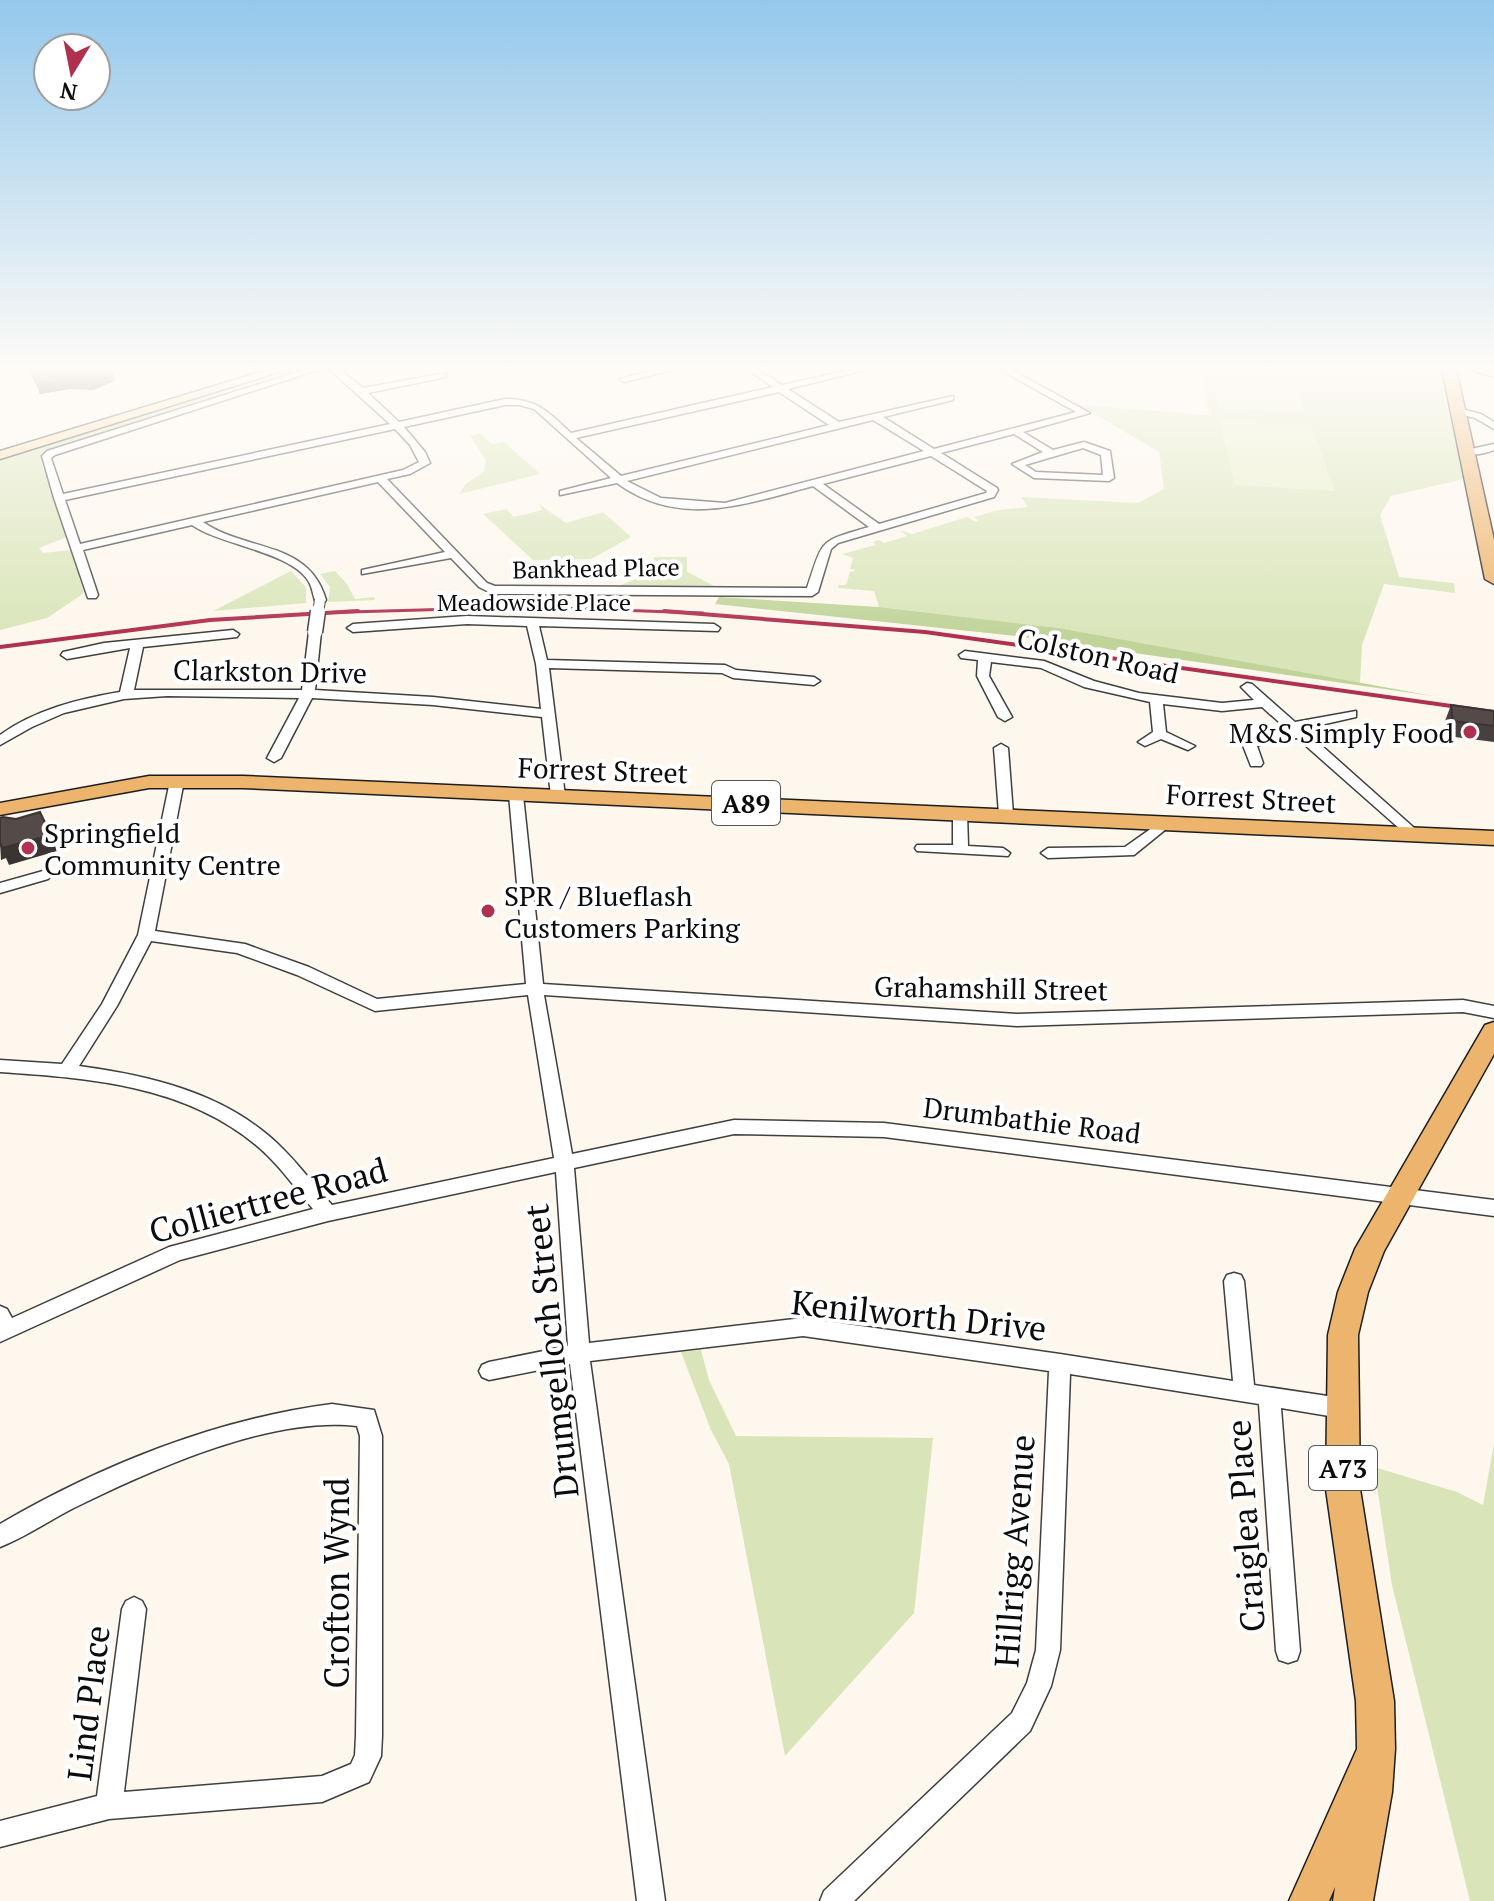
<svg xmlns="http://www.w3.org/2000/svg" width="1494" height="1901" font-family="'PT Serif',serif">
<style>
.green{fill:#d9e5b9}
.forest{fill:#c0d49a}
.pitch{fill:#e8edca}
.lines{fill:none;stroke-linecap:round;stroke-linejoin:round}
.street-casing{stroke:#3f3f3f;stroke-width:3}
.secondary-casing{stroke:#2e2e2e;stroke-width:3}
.primary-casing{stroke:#1d1d1d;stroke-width:3}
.street{fill:#fff;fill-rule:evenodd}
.secondary{fill:#f8e0ad;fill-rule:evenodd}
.primary{fill:#edb46d;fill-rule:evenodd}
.rail-far1{stroke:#b03050;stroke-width:3}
.rail{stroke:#b03050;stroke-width:4}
.street-bridge-far1-casing{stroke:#3f3f3f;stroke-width:12;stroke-linecap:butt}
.street-bridge-casing{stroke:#3f3f3f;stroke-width:17;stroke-linecap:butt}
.street-bridge-far1{stroke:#fff;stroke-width:10}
.street-bridge{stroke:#fff;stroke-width:14}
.wall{fill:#48403f}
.shaded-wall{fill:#3b3433}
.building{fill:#544b49;stroke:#3b3433;stroke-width:2}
.poi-dot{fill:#b03050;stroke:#fff;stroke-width:3}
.labels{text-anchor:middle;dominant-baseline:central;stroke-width:8;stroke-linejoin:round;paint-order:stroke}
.far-street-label{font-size:24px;fill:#0c0c0c;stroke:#fff}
.shield{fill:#fff;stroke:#555;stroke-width:2}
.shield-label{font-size:26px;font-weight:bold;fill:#0c0c0c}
.street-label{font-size:28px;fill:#0c0c0c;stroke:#fff}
.poi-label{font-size:28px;fill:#0c0c0c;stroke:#fff;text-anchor:start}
.near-street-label{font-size:34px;fill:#0c0c0c;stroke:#fff}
</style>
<rect width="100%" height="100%" fill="#fdf7ed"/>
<!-- green -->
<path class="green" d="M293,369h13l-260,84 -5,8 26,76 -28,11 4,5 28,-3 13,43 -37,25 -47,12v-171z
M1202,369h236l26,110 -73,17 -11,19 19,62 55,6 1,10 -71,-9 -22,61 -2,38 -301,-55 -180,-21 -5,-16 -36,-3 1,-3h7l4,-13 6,-2 -6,-1 3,-11 -11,-4 34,-9 -3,-3 6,-2 5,3 23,-7 -7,-6 12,4 55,-17 9,5 2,-1 -4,-4 24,-7 30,-3 -7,-10 117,6 26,-14 -5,-37 -79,-47 129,10z
M480,433l12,11 12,-2 36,32 -81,20 7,-10 18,-13 2,-11 -16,-24z
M539,504l27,19 37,-11 28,25 -40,22 -58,1 -50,-46 23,-5 8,8 28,-7z
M654,557h33v15l33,17 -111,1 46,-19z
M291,571l15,16v16l-93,8z
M335,571l12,13 8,15 19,-2 1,3 -47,2 2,-15 -10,-13z
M701,1350l8,30 27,56 197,2 -19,175 -129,143 -56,-292 -18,-34 -30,-78z
M1494,1444v457h-24l-78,-316 -18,-118 83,25 26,13z"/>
<!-- forest -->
<path class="forest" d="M719,597l160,10 180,21 374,68 -417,-60 -301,-32z"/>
<!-- pitch -->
<path class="pitch" d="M1211,369h80l13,44 -85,-5z
M1219,420l92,5 24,66 -100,-6z"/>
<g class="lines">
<defs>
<path id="street" d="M307,369h14l-266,86 -4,3 12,36 327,-70 -61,-55h10l24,19 83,-15v4l-78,16 31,29 106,-23c33,0 43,13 66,34l202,-46 -26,-18h10l25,16 73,-16h15l-82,20 51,33 114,-26v4l-70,17 51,32 142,-37 -77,-43h11l80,44 -67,19 30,18 31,-8 26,9 4,27 -5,3 -75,-3 -22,-14 31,-12 -29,-18 -73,19 56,35 1,2 -4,7 -156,46 -7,6 -13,43 -6,4 -319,-2 -14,-7 -28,-29 -89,16v-4l83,-18 -67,-70 -175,40c43,30 106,18 123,78l-2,3h-8c-3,-6 -3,-13 -6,-19 -15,-32 -88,-38 -118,-59l-109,25 15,45 -2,3h-8l-34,-100 -12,-42 5,-5zM779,392l50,33 -208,51 -45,-38zM505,405h14l15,4 77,69 -51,13v4l57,-12c63,46 129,21 196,3l56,41c-51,15 -45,11 -62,61l-312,-2 -8,-3 -100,-104 23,-5 20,-11 -5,-11 -21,-25zM873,420l51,31 -199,52 -64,-5 -34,-17zM395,429l15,16 9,17 -16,8 -323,74 -15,-44zM1083,448l18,7 2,20 -67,-3 -11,-7zM931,456l56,35 -1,2 -107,31 -56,-40z
M660,369h17l-53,13 -5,-3z
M1458,408l23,6 13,8v7l-19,-11 -20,-5 -2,-2z
M1494,444v6c-10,4 -24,7 -32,1z
M467,616l247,8 6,4 -2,3 -179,-5 8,34 178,5 11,5 78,7 6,4 -6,4 -81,-7 -11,-5 -173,-5 16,128 -7,4 -7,-4 -9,-79 -109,-12 -121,-7 -31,60 -7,4 -7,-4 32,-60 -132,-2 -43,3 -60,14 -32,14 -32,18v-10c35,-25 78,-36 120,-43l10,-44 -63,11 -6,-4 2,-3 41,-9 129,-13 6,4 -2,3 -94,10 -9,43h168l7,-58 6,-4 6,4 -6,58 118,7 108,12 -5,-45 -9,-38 -60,-2 -114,8 -6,-4 6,-4z
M965,651l79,10 50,20 45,12 83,10 32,-3 -13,-13 6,-4 5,1 43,38 61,-11v6l-53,12 118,105 -2,3h-10l-112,-99 -40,8 6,17 -2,3h-10l-9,-23 2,-3 45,-9 -27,-24 -40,4 -59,-7 3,28 29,14 -7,4 -27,-11 -16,7 -7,-4 15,-10 -3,-30 -66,-15 -43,-19 -50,-6 -2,14 23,41 -7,4 -7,-4 -21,-41 1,-16 -17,-2 -2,-3z
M1001,744l7,4 5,66 -7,4 -7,-4 -5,-66z
M177,777l7,4 -29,150 90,13 64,23 68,32 149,-15 -17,-189 7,-4 7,4 20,189 474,30 446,-14 31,6v12l-31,-6 -446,14 -473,-31 28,159 162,-34 150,3 610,77v16l-610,-79 -150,-3 -160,34 15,175 214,-25 257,36 173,27 -9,-100 3,-6 7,-2 7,2 3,6 10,104 87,13 8,3 3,7 -3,7 -8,3 -60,-10 19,243 -3,9 -9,3 -9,-3 -3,-9 -17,-247 -189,-30 -10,276 -9,36 -21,45 -176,170h-34l4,-10 188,-178 15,-30 9,-33 13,-279 -246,-35 -213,25 75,540h-28l-67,-537 -81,16 -7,-3 -3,-6 3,-6 7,-3 79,-16 -12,-174 -228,49 -148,39 -180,82v-36l7,3 5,9 157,-71 144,-38c-18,-21 -35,-46 -57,-64 -72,-60 -167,-67 -256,-73v-12l62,4 40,-60 36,-69 32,-154zM151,941l86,12 60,22 78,36 153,-16 26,163 -222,47c-21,-23 -39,-49 -63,-69 -53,-45 -123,-61 -190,-70l38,-60z
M960,809l7,4 1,33 35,2 7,5 -2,3 -91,-5 -2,-3 2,-3h36v-32z
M1166,818l7,4 -2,3 -37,30 -86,3 -7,-5 7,-5 77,-1z
M43,871l5,2 3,3 -3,3 -48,14v-10z
M332,1404l42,6 8,26v300l-1,20 -12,26 -47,20 -213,17 -109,28v-26l97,-25 25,-187 4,-8 8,-4 8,4 4,8 -22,183 198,-16 29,-12 4,-9 1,-19 4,-300 -3,-10c-84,-10 -199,41 -275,78 -28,13 -54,32 -82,43v-23c101,-59 216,-105 332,-120z"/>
<path id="secondary" d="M270,369h19l-289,90v-8z
M1474,369h20v8l-18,-5z"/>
<path id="primary" d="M1442,369h14l38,171v44l-9,-5z
M149,776h94l1251,55v14l-1251,-57h-94l-149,27v-12z
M1494,1022v32l-110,197 -16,41 -10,43 2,154 34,212 1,48 -3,43 -19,109h-40l2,-14 -6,14h-40l68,-152 -1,-48 -30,-212 2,-154 10,-43 17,-43 130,-224z"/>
</defs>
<!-- street casing -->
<use href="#street" class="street-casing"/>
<!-- secondary casing -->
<use href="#secondary" class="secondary-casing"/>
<!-- primary casing -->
<use href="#primary" class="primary-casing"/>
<!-- street -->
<use href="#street" class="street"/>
<!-- secondary -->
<use href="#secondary" class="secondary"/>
<!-- primary -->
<use href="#primary" class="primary"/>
<!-- rail-far1 -->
<path class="rail-far1" d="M313,613l214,-6 176,6"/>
<!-- rail -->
<path class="rail" d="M664,611l261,21 569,80
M0,647l210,-27 148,-9"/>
<defs>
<path id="street-bridge-far1" d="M318,613l2,-13"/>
<path id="street-bridge" d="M315,632l3,-21"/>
</defs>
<!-- street-bridge-far1 casing -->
<use href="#street-bridge-far1" class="street-bridge-far1-casing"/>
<!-- street-bridge casing -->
<use href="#street-bridge" class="street-bridge-casing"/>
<!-- street-bridge-far1 -->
<use href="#street-bridge-far1" class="street-bridge-far1"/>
<!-- street-bridge -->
<use href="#street-bridge" class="street-bridge"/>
</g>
<!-- wall -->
<path class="wall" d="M27,369h74l14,12 -22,9 -24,-1 -29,5 -5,-15z
M1451,705l43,6v31l-47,-6 -2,-15z"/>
<!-- shaded-wall -->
<path class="shaded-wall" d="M113,372l2,9 -22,9 -2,-9z
M66,381l3,8 -29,5 -3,-9z
M51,835l6,16 -48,14 -3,-7 -5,2 -1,-18z"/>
<!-- building -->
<path class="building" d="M30,369h71l12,3 -22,9h-25l-29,4z
M1451,705l43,6v15l-41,-5z
M40,812l11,23 -49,13 -2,-6v-24l3,-1 13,2z"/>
<!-- sky -->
<linearGradient id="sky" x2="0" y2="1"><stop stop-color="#94c8eb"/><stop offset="0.58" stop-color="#fefbf7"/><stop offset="1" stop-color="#fefbf7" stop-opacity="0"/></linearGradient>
<rect width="1494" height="635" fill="url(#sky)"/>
<!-- markers -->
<g class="poi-dot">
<circle cx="1470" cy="732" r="8"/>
<circle cx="28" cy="848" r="8"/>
<circle cx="488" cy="911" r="8"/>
</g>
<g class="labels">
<!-- far-street labels -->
<g class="far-street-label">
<text transform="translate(596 568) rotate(-1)">Bankhead Place</text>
<text x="534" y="602">Meadowside Place</text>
</g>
<!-- shield labels -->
<g class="shield">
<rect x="712" y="781" width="68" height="44" rx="6"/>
<rect x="1309" y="1446" width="68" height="44" rx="6"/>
</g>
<g class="shield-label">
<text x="746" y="803">A89</text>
<text x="1343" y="1468">A73</text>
</g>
<!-- street labels -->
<g class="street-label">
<text transform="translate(1098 655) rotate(13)">Colston Road</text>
<text transform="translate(270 671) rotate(1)">Clarkston Drive</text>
<text transform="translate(603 770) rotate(2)">Forrest Street</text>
<text transform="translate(1251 798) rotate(3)">Forrest Street</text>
<text transform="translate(991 988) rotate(1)">Grahamshill Street</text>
<text transform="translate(1032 1120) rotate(7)">Drumbathie Road</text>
</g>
<!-- poi labels -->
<g class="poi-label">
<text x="1454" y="732" text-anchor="end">M&amp;S Simply Food</text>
<text x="44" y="832">Springfield<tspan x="44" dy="32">Community Centre</tspan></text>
<text x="504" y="895">SPR / Blueflash<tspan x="504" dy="32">Customers Parking</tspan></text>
</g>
<!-- near-street labels -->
<g class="near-street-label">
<text transform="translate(268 1200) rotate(-15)">Colliertree Road</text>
<text transform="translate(919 1315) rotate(6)">Kenilworth Drive</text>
<text transform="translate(551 1351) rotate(-96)">Drumgelloch Street</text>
<text transform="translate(1245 1526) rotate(-94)">Craiglea Place</text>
<text transform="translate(1014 1551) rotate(-86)">Hillrigg Avenue</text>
<text transform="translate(336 1583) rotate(-90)">Crofton Wynd</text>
<text transform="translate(88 1703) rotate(-83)">Lind Place</text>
</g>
</g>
<!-- north arrow -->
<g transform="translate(72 72) rotate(190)"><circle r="38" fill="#ffffff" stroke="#9e9e9e" stroke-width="2"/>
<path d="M0-6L14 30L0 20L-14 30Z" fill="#b03050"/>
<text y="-12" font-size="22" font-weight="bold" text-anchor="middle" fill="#0c0c0c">N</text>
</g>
</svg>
